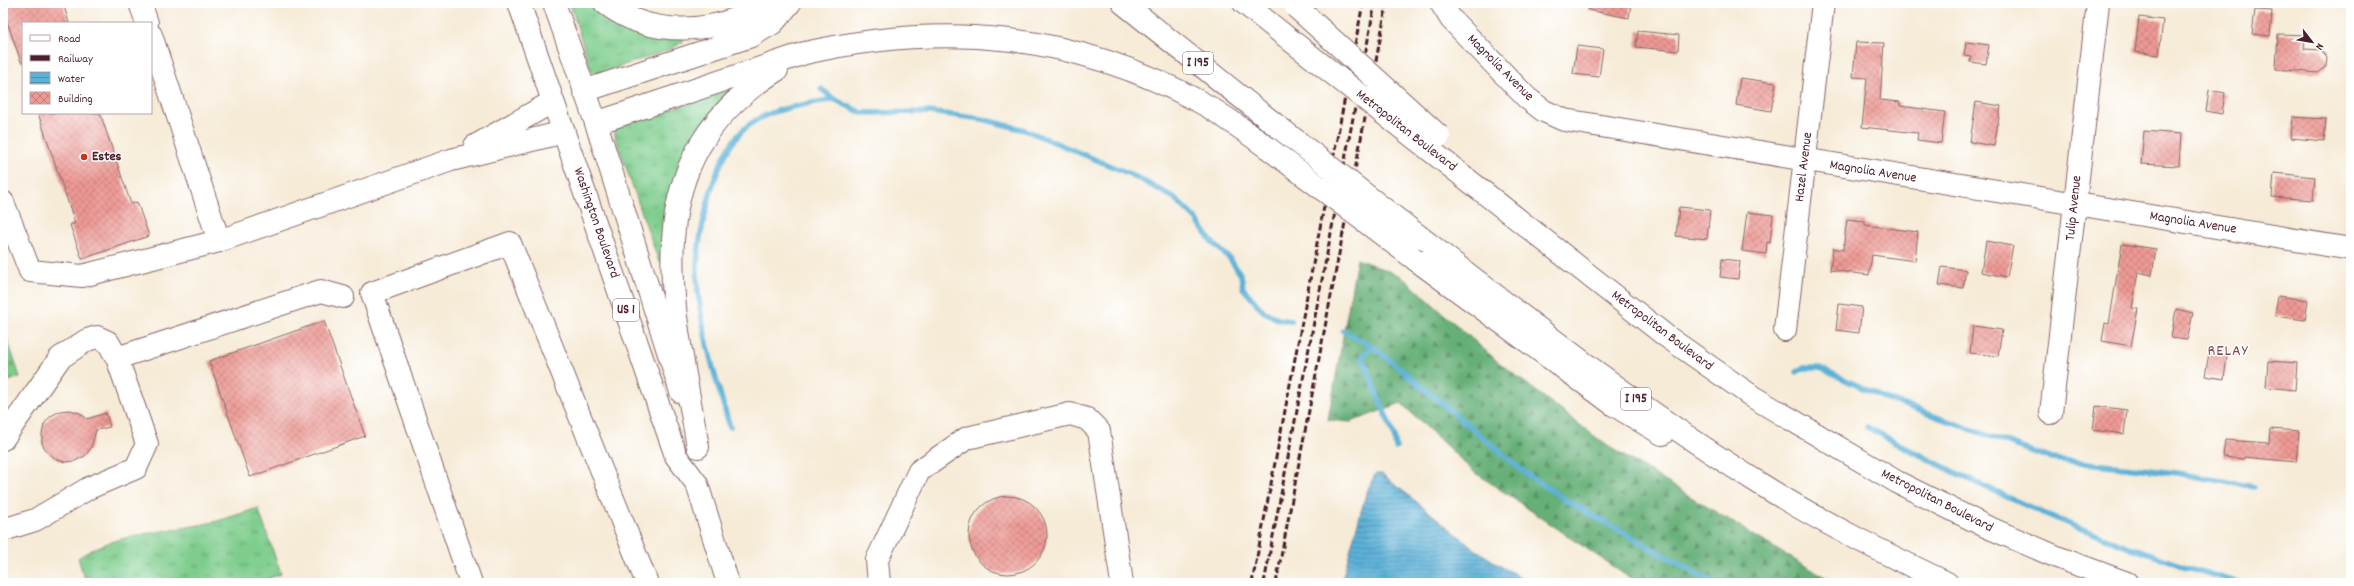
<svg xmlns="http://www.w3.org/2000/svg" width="2354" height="586" font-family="Dekko,sans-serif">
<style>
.grass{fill:url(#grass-tufts);stroke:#64765c}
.forest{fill:url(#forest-firs);stroke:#586852}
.cemetery{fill:url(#cemetery-stones);stroke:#64765c}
.water{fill:url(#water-rules);stroke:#526881}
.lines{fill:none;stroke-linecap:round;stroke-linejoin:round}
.stream{stroke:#5bb1d7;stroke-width:5.5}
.building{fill:url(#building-cross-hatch)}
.minor-casing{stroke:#866667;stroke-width:24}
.major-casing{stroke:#866667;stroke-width:24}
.highway-casing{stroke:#866667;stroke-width:24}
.minor{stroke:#fff;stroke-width:22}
.major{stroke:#fff;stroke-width:22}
.highway{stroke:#fff;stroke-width:22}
.rail{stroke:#4a1f2b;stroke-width:3;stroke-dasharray:6 3;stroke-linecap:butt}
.highway-bridge-casing{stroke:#866667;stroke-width:24;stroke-linecap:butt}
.highway-bridge{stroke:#fff;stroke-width:22}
.poi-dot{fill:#c8321e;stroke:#fff;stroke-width:1.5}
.labels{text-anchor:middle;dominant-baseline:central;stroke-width:3;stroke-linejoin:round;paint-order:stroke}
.shield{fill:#fff;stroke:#80626b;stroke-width:1}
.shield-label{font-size:13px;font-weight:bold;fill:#4a1f2b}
.street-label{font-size:14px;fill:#4a1f2b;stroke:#fff}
.poi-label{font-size:14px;font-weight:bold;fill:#4a1f2b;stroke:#fff;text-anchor:start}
.quarter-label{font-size:16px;letter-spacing:1px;fill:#834a50;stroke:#fff}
</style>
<defs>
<pattern id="grass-tufts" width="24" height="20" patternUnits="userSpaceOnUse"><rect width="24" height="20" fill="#7ecd8d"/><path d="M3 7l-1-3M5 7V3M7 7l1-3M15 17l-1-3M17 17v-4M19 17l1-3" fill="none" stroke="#69a673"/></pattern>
<pattern id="forest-firs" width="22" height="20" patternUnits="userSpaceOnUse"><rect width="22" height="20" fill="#66b078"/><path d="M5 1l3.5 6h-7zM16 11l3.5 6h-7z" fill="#568f63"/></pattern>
<pattern id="cemetery-stones" width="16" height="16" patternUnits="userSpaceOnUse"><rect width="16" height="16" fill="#7ecd8d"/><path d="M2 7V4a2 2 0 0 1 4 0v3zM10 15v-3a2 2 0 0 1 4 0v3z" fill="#69a673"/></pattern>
<pattern id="water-rules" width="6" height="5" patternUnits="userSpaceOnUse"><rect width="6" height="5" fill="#5bb1d7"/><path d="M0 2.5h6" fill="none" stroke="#4d8faf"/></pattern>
<pattern id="building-cross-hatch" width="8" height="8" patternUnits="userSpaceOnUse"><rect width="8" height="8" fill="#ee9a94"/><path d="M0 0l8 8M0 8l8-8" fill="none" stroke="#c37d79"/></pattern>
</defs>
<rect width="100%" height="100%" fill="#fff"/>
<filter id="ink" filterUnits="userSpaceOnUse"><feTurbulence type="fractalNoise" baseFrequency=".025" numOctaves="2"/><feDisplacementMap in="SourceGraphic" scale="8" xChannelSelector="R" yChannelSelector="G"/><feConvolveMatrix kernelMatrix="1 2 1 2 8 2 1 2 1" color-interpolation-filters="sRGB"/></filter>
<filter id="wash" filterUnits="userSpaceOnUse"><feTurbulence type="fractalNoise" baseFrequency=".012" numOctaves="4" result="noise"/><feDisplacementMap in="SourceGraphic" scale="16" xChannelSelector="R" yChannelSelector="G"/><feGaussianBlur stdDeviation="0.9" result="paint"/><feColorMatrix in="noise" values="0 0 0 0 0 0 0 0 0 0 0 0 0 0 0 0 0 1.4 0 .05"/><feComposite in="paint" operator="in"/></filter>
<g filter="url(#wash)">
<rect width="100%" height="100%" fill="#f6ebd7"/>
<!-- grass -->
<path class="grass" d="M570,3h23l15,12 73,23 2,4 -14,8 -72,24 -6,-3z
M734,88l-71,173 -4,1 -44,-126v-6l3,-3z
M258,508l23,66 -25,9h-170l-8,-25c33,-23 77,-25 115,-32 22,-3 43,-11 65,-18z"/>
<!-- forest -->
<path class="forest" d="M1357,259l44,17 96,85 109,84 185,113 45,25h-199l-164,-112 -72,-68 -50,19 -23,-2z"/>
<!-- cemetery -->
<path class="cemetery" d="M3,326l17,51 -17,6z"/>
<!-- water -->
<path class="water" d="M1375,474h7l93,75 27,18 30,16h-191l25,-89z"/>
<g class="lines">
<!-- stream -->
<path class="stream" d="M821,89l13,10 28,14 67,-1 53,7 43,11 105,44 43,23 23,22 15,22 19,18 11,16 2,13 20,23 15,8 13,2
M1343,331l29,15 20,16 137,114 40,26 144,81
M1372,346l-10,11 32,78 2,13
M1797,372l6,-4h17l62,29 170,62 125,14 77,14
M730,427c-14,-46 -33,-110 -33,-157 0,-23 6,-46 11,-68 6,-25 16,-52 34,-71 21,-22 63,-27 92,-32
M1867,427c119,65 242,119 373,156"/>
</g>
<g id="blocks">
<!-- building -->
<path class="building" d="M3,3h60l6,20h-46v39h-2l-18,-52z
M1589,3h42l-2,15 -41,-8z
M2255,10l17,1 -2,25 -18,-2z
M2139,17l24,3 -4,35 -24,-3z
M1638,31l41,4 -1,16 -42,-4z
M2278,34l27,1 -1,14 17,1 6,8 -1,9 -8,6 -42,-4z
M1856,42l28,1 -4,57 20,2v4l45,6 -4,31 -24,-3 1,-7 -56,-6 5,-49 -14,-1z
M1966,42l23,3 -3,19 -16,-2 1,-5 -7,-1z
M1577,46l26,3 -4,28 -26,-3z
M1740,78l36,5 -5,28 -35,-6z
M2209,90l16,3 -3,21 -16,-3z
M1976,102l25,4 -7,40 -24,-4z
M38,113h62l31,91 6,-2 12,34 -67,23 -12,-34 5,-2z
M2293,117l33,2 -2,22 -33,-3z
M2144,131l37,3 -2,32 -38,-2z
M2274,173l41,4 -2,23 -41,-3z
M1679,207l31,3 -3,29 -31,-3z
M1747,212l26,3 -3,28 -3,-1 -1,12 -24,-3z
M1847,219l18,2v4l53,7 -3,29 -43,-6 -3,20 -39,-5 3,-22 10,2z
M1986,241l27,5 -6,31 -26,-5z
M2122,244l34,5 -4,26 -14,-3 -6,36 6,1 -7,37 -29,-5 3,-18 4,1z
M1722,259l18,2 -2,18 -18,-2z
M1942,267l24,3 -3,18 -24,-3z
M2278,296l30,4 -3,20 -30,-4z
M1839,304l23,3 -3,26 -23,-3z
M2176,309l17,4 -6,27 -16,-2z
M324,321l41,115 -115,41 -41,-116z
M1973,326l29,4 -4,26 -28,-3z
M2209,353l18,3 -3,23 -19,-3z
M2268,361l29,2 -2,27 -29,-3z
M2096,406l31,4 -3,24 -31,-4z
M70,410l10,3 7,6 19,-6 4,14 -14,3 -5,18 -6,8 -10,5 -10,1 -9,-3 -8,-6 -6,-9v-10l2,-10 7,-8 9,-5z
M2270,429l29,2 -3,31 -52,-5v2l-21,-2 2,-17 44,3z
M969 535a39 39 0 1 1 78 0a39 39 0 1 1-78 0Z"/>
</g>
</g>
<g filter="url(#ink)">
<use href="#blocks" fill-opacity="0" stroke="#866667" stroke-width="1"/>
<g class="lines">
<defs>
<path id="minor" d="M140,3l7,20
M1441,3l10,16 76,79 17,13 20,9 787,129
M151,35l68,206
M475,146l77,-44
M3,202l27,69 52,5 137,-35 232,-81 113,-28
M1785,330l38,-327
M117,358l204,-67 22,6
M2051,413l47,-410
M3,439l57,-81 27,-18 10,-3 11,5 9,16 30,86 -11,24 -47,20 -54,32 -32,10
M471,583l-99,-290 138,-50 137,340
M879,583l-2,-23 42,-89 48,-33 103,-24 17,5 12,12 23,152"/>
<path id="major" d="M519,3l157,453 21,28 31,99
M554,3l42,120 85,269"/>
<path id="highway" d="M605,3c46,36 113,32 161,0
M1123,3l149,119
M1244,3l45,36
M584,91l167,-55 22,-13 17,-20
M596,123l209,-70c139,-32 268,-20 395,49 24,13 46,30 68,46
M1435,154l231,182 87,61 144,85 88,44 72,31 70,26
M1420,237c111,86 222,174 342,248 59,37 122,68 185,98
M1416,260l198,145 48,29
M698,447c-24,-141 -69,-286 79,-377"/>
</defs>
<!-- minor casing -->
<use href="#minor" class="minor-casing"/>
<!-- major casing -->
<use href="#major" class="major-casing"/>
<!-- highway casing -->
<use href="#highway" class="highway-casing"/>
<!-- minor -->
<use href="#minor" class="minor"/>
<!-- major -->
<use href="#major" class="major"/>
<!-- highway -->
<use href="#highway" class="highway"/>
<!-- rail -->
<path class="rail" d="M1252,583l111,-580
M1264,583l111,-580
M1276,583l111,-580"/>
<defs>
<path id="highway-bridge" d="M1296,7l143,129
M1289,39l146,115
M1272,122l148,115
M1268,148l148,112"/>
</defs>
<!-- highway-bridge casing -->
<use href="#highway-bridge" class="highway-bridge-casing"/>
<!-- highway-bridge -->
<use href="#highway-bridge" class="highway-bridge"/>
</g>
</g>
<!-- markers -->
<circle class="poi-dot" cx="84" cy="157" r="4"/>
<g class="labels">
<!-- shield labels -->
<g class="shield">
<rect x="1183" y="52" width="30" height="22" rx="3"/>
<rect x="613" y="299" width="26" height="22" rx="3"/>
<rect x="1621" y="388" width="30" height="22" rx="3"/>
</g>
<g class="shield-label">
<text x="1198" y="63">I 195</text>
<text x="626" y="310">US 1</text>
<text x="1636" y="399">I 195</text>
</g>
<!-- street labels -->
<g class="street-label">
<text transform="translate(1500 68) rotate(45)">Magnolia Avenue</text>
<text transform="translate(1406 131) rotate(38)">Metropolitan Boulevard</text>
<text transform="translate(1804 167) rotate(-83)">Hazel Avenue</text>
<text transform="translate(1873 172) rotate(9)">Magnolia Avenue</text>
<text transform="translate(2074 208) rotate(-84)">Tulip Avenue</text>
<text transform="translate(596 223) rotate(71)">Washington Boulevard</text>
<text transform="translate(2193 223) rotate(9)">Magnolia Avenue</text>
<text transform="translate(1662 331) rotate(37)">Metropolitan Boulevard</text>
<text transform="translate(1937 501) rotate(27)">Metropolitan Boulevard</text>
</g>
<!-- poi labels -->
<g class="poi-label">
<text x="92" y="157">Estes</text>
</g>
<!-- quarter labels -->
<g class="quarter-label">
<text x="2228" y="351">RELAY</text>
</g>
</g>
<!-- margin -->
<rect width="2354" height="586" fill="none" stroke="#fff" stroke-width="16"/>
<!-- legend -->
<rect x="22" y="22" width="130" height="92" fill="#ffffff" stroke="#b7a5aa"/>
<rect x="30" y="35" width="20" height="6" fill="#ffffff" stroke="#b7a5aa"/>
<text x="58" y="42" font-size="12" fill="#4a1f2b">Road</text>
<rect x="30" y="55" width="20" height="6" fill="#4a1f2b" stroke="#b7a5aa"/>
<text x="58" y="62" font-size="12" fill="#4a1f2b">Railway</text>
<rect x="30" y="72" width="20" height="12" fill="url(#water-rules)" stroke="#b7a5aa"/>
<text x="58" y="82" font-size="12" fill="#4a1f2b">Water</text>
<rect x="30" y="92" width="20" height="12" fill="url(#building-cross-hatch)" stroke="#b7a5aa"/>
<text x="58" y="102" font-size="12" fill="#4a1f2b">Building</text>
<!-- north arrow -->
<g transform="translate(2312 42) rotate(121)" stroke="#ffffff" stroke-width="3" paint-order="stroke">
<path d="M0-3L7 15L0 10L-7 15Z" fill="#4a1f2b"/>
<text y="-6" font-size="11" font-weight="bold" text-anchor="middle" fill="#4a1f2b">N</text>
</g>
</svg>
